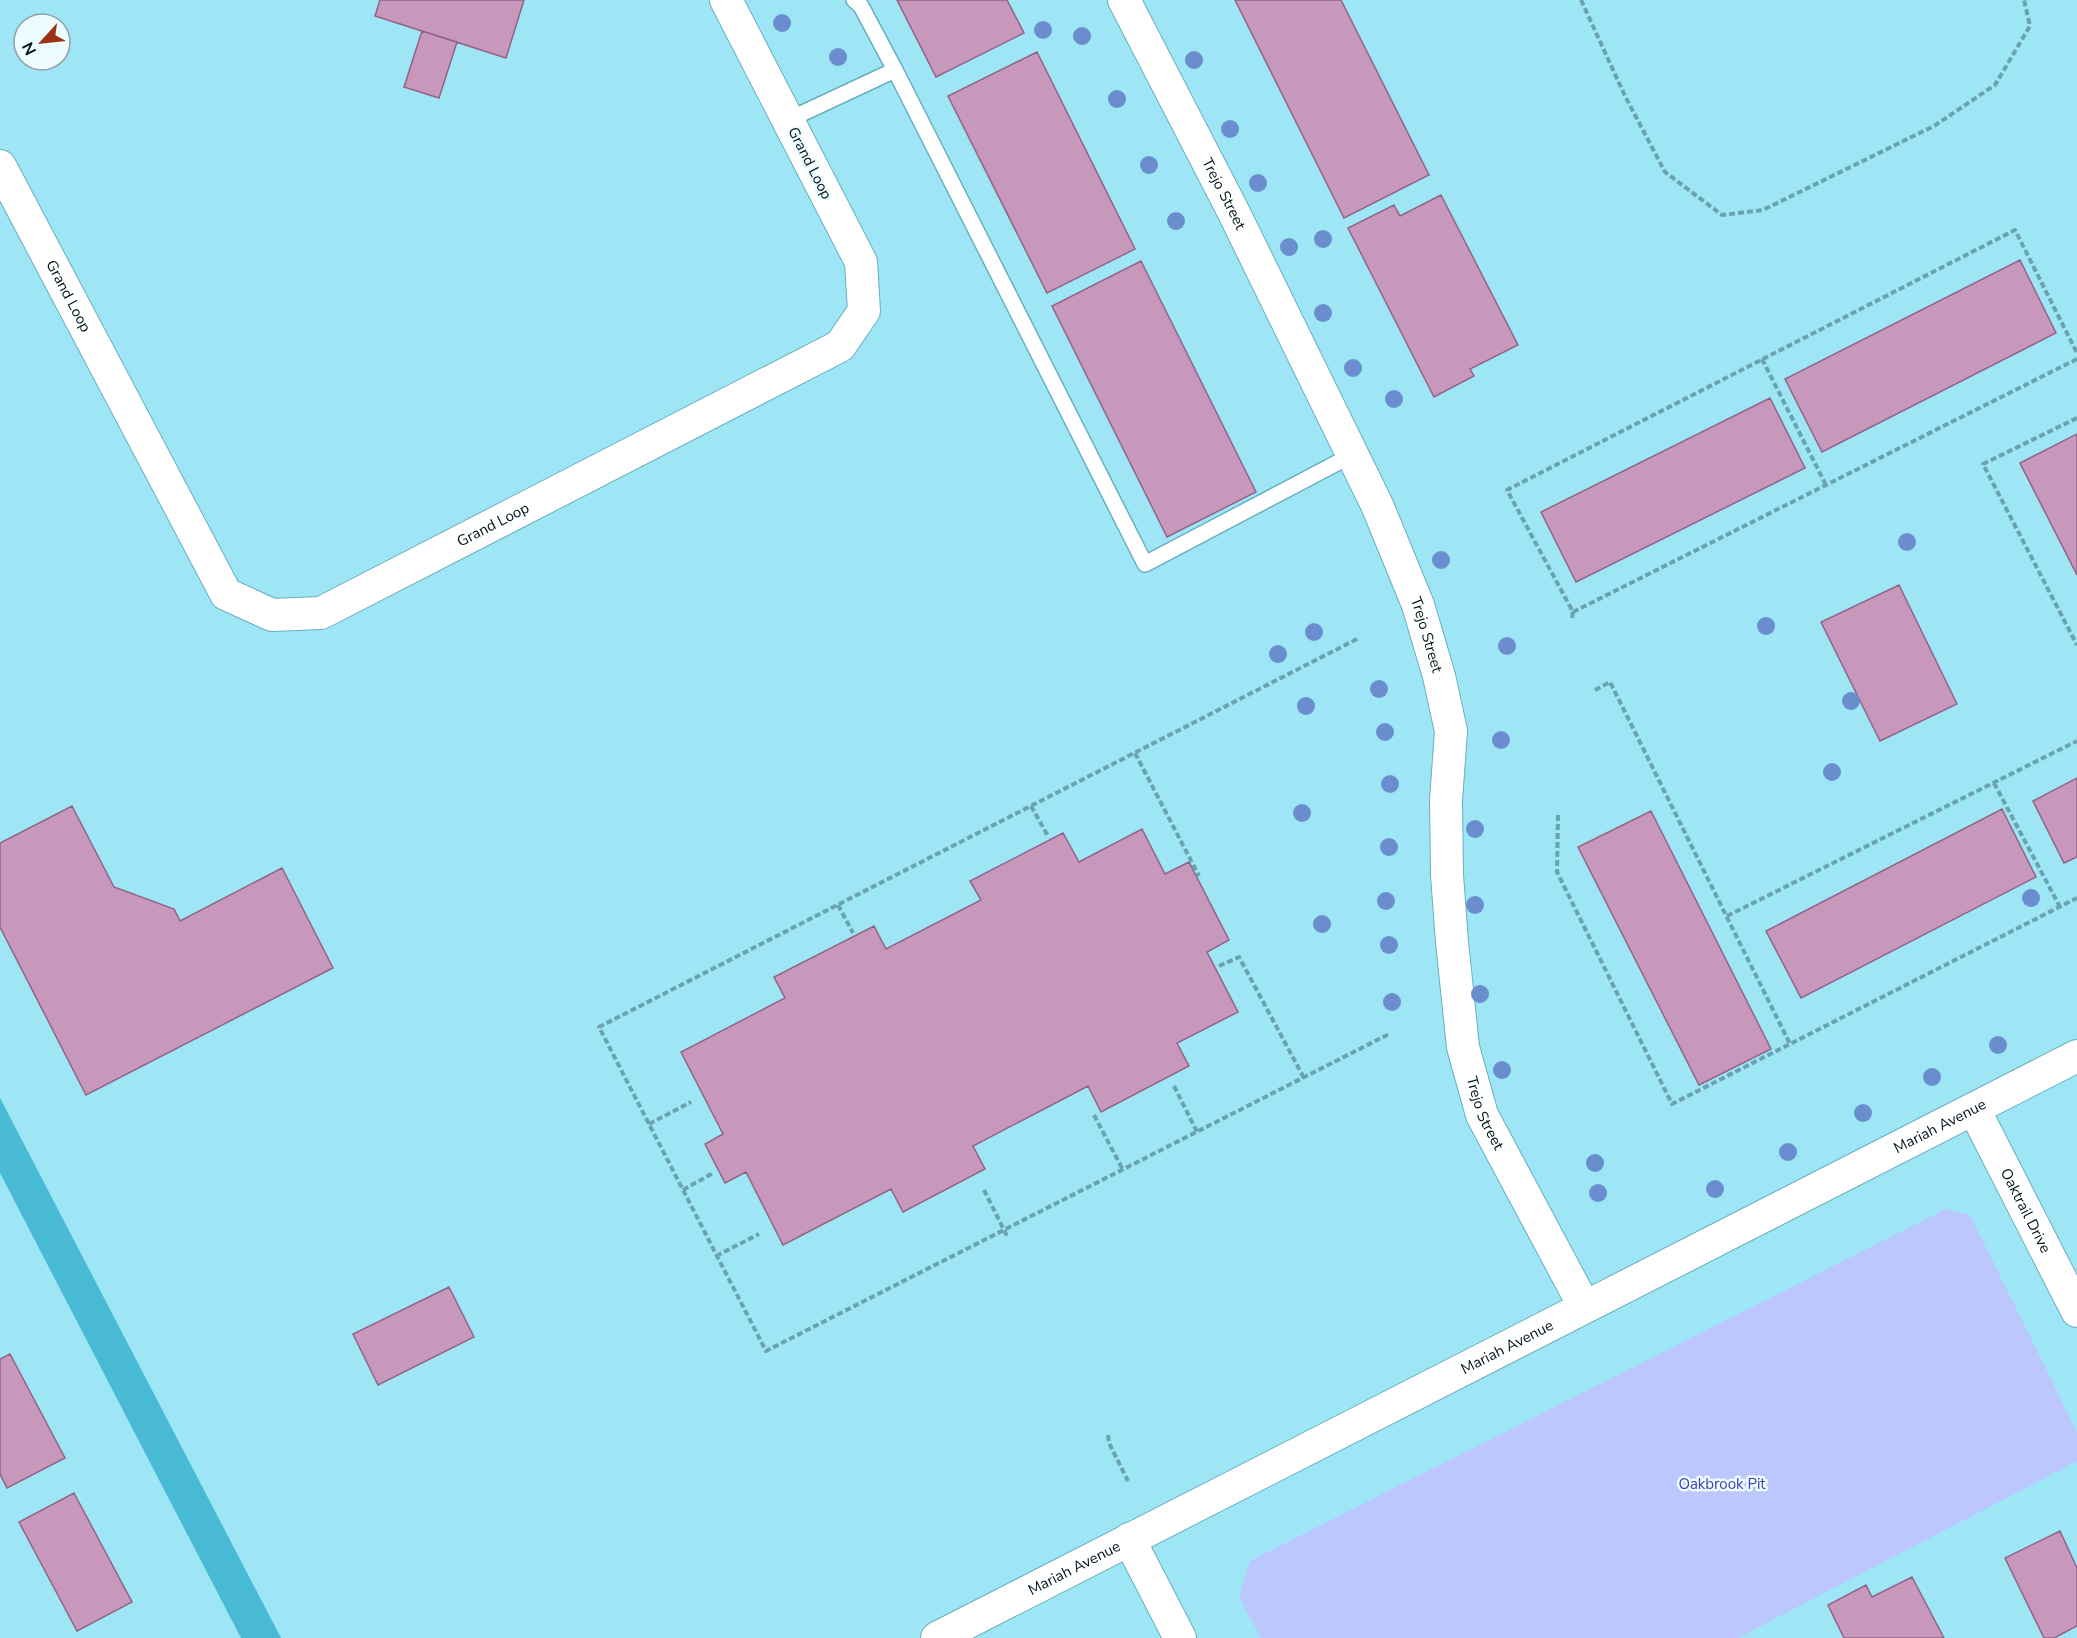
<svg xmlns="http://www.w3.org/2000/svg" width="2077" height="1638" font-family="'Nunito Sans',sans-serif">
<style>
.green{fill:#bbc7fd}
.water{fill:#49bad3}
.building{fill:#c798bc;stroke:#906486;stroke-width:1.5}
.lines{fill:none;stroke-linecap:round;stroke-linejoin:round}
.lane-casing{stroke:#6aafc0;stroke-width:18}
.street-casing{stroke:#6aafc0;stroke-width:34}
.path{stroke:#6ba2b0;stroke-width:4;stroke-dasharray:6 3;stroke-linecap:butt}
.lane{stroke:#fff;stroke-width:15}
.street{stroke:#fff;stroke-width:32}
.tree{fill:#6a8dce}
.labels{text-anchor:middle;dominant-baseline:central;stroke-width:5;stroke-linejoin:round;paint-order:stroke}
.street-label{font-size:15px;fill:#00151b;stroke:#eefcff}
.park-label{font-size:15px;fill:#3f45ad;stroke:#eefcff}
</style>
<rect width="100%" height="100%" fill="#9ee5f6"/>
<!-- green -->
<path class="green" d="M1946,1209l24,6 107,217v29l-339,177h-477l-22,-41 11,-36z"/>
<!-- water -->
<path class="water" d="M0,1098l281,540h-40l-241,-465z"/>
<!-- building -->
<path class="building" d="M380,0h144l-18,58 -131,-42z
M897,0h110l17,33 -88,44z
M1235,0h106l88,175 -85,43z
M422,31l35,11 -18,56 -35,-11z
M1037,52l98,197 -88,44 -99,-197z
M1441,195l77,150 -48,24 4,7 -40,21 -86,-169 46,-23 6,11z
M2020,260l36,73 -234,119 -37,-73z
M1141,261l115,231 -89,45 -115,-231z
M1770,398l35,70 -229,114 -35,-70z
M2077,434v141l-57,-112z
M1899,585l58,119 -77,37 -59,-119z
M2077,778v79l-13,6 -31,-62z
M72,806l42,81 60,22 6,12 102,-53 51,100 -247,127 -86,-168v-84z
M2002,809l34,68 -235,121 -35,-67z
M1651,811l120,238 -72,36 -121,-238z
M1142,829l23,45 24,-12 40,78 -22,12 31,60 -61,31 12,23 -88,46 -13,-26 -115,60 12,23 -82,43 -12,-23 -108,56 -37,-73 -21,11 -20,-39 18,-10 -42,-82 104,-54 -11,-21 100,-51 12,23 95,-49 -11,-19 93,-48 16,29z
M449,1287l25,50 -96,48 -25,-51z
M10,1354l55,104 -58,30 -7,-14v-115z
M74,1493l58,109 -55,29 -58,-109z
M2060,1531l17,37v58l-23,12h-10l-39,-80z
M1912,1577l32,61h-100l-16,-33 38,-20 6,12z"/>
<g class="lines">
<defs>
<path id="lane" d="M895,70l250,494 207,-109
M788,120l107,-50 -34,-64 -7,-6"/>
<g id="street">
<path id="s1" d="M1124,0l109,211 144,294 41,100 21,71 12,55 -5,69 1,75 5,67 11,105 19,68 102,191"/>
<path id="s2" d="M0,166l226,428 46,21 49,-2 519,-267 24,-35 -3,-49 -135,-262"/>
<path id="s3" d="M1974,1109l103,202"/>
<path d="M1129,1539l51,99"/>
<path id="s4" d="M937,1638l1140,-582"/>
</g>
</defs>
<!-- lane casing -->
<use href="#lane" class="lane-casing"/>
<!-- street casing -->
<use href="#street" class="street-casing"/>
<!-- path -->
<path class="path" d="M1581,0l44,96 40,76 57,43 41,-5 171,-84 61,-41 35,-59 -6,-26
M1762,359l64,126
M2077,418l-94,46 94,181
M1573,612l504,-253
M1572,618l1,-6 -66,-122 508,-260 62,123
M1357,639l-758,388 167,324 623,-317
M1595,690l15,-8 180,362
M1135,753l64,123
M1994,783l66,124
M1031,806l17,30
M1558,815l-1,57 115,232 405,-206
M838,905l15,28
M1727,916l350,-175
M1219,966l20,-9 65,121
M1174,1086l23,46
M1094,1115l29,55
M649,1124l42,-22
M683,1190l30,-17
M984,1190l23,46
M716,1256l43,-22
M1108,1435l1,8 19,38"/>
<!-- lane -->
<use href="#lane" class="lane"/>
<!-- street -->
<use href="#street" class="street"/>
</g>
<!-- trees -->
<g class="tree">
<circle cx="782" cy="23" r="9"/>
<circle cx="1043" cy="30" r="9"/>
<circle cx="1082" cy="36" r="9"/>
<circle cx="838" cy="57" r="9"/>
<circle cx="1194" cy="60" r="9"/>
<circle cx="1117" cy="99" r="9"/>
<circle cx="1230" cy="129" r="9"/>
<circle cx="1149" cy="165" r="9"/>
<circle cx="1258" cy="183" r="9"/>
<circle cx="1176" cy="221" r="9"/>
<circle cx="1323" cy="239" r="9"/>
<circle cx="1289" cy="247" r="9"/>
<circle cx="1323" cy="313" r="9"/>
<circle cx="1353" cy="368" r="9"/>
<circle cx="1394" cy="399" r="9"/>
<circle cx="1907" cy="542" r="9"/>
<circle cx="1441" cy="560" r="9"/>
<circle cx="1766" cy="626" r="9"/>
<circle cx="1314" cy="632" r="9"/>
<circle cx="1507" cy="646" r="9"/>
<circle cx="1278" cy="654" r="9"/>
<circle cx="1379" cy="689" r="9"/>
<circle cx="1851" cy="701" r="9"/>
<circle cx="1306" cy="706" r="9"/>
<circle cx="1385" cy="732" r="9"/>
<circle cx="1501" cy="740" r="9"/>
<circle cx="1832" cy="772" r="9"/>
<circle cx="1390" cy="784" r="9"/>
<circle cx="1302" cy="813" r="9"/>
<circle cx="1475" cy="829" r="9"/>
<circle cx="1389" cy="847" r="9"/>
<circle cx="2031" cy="898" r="9"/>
<circle cx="1386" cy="901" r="9"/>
<circle cx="1475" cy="905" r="9"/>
<circle cx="1322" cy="924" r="9"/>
<circle cx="1389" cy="945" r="9"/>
<circle cx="1480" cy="994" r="9"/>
<circle cx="1392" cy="1002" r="9"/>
<circle cx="1998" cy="1045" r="9"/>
<circle cx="1502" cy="1070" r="9"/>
<circle cx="1932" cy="1077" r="9"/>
<circle cx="1863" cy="1113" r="9"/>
<circle cx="1788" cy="1152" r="9"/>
<circle cx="1595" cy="1163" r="9"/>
<circle cx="1715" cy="1189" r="9"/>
<circle cx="1598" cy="1193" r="9"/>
</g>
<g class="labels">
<!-- street labels -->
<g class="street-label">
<text transform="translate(810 163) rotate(63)">Grand Loop</text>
<text stroke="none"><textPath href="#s1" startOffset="218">Trejo Street</textPath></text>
<text stroke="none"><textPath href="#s2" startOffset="147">Grand Loop</textPath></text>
<text stroke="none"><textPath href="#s2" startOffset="777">Grand Loop</textPath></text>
<text stroke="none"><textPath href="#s1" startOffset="704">Trejo Street</textPath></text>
<text stroke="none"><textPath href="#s1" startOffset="1190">Trejo Street</textPath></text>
<text stroke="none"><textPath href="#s4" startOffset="1126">Mariah Avenue</textPath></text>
<text stroke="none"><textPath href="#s3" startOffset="114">Oaktrail Drive</textPath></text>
<text stroke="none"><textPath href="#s4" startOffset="640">Mariah Avenue</textPath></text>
<text stroke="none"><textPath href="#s4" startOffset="154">Mariah Avenue</textPath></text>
</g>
<!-- park labels -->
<g class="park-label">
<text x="1722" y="1484">Oakbrook Pit</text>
</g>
</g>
<!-- north arrow -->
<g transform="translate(42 42) rotate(243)"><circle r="28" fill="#eefcff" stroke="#8fa0a4" stroke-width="1.5"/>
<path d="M0-4.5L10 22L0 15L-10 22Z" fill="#9c3319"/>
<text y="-9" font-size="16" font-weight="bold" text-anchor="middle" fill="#00151b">N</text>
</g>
</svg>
